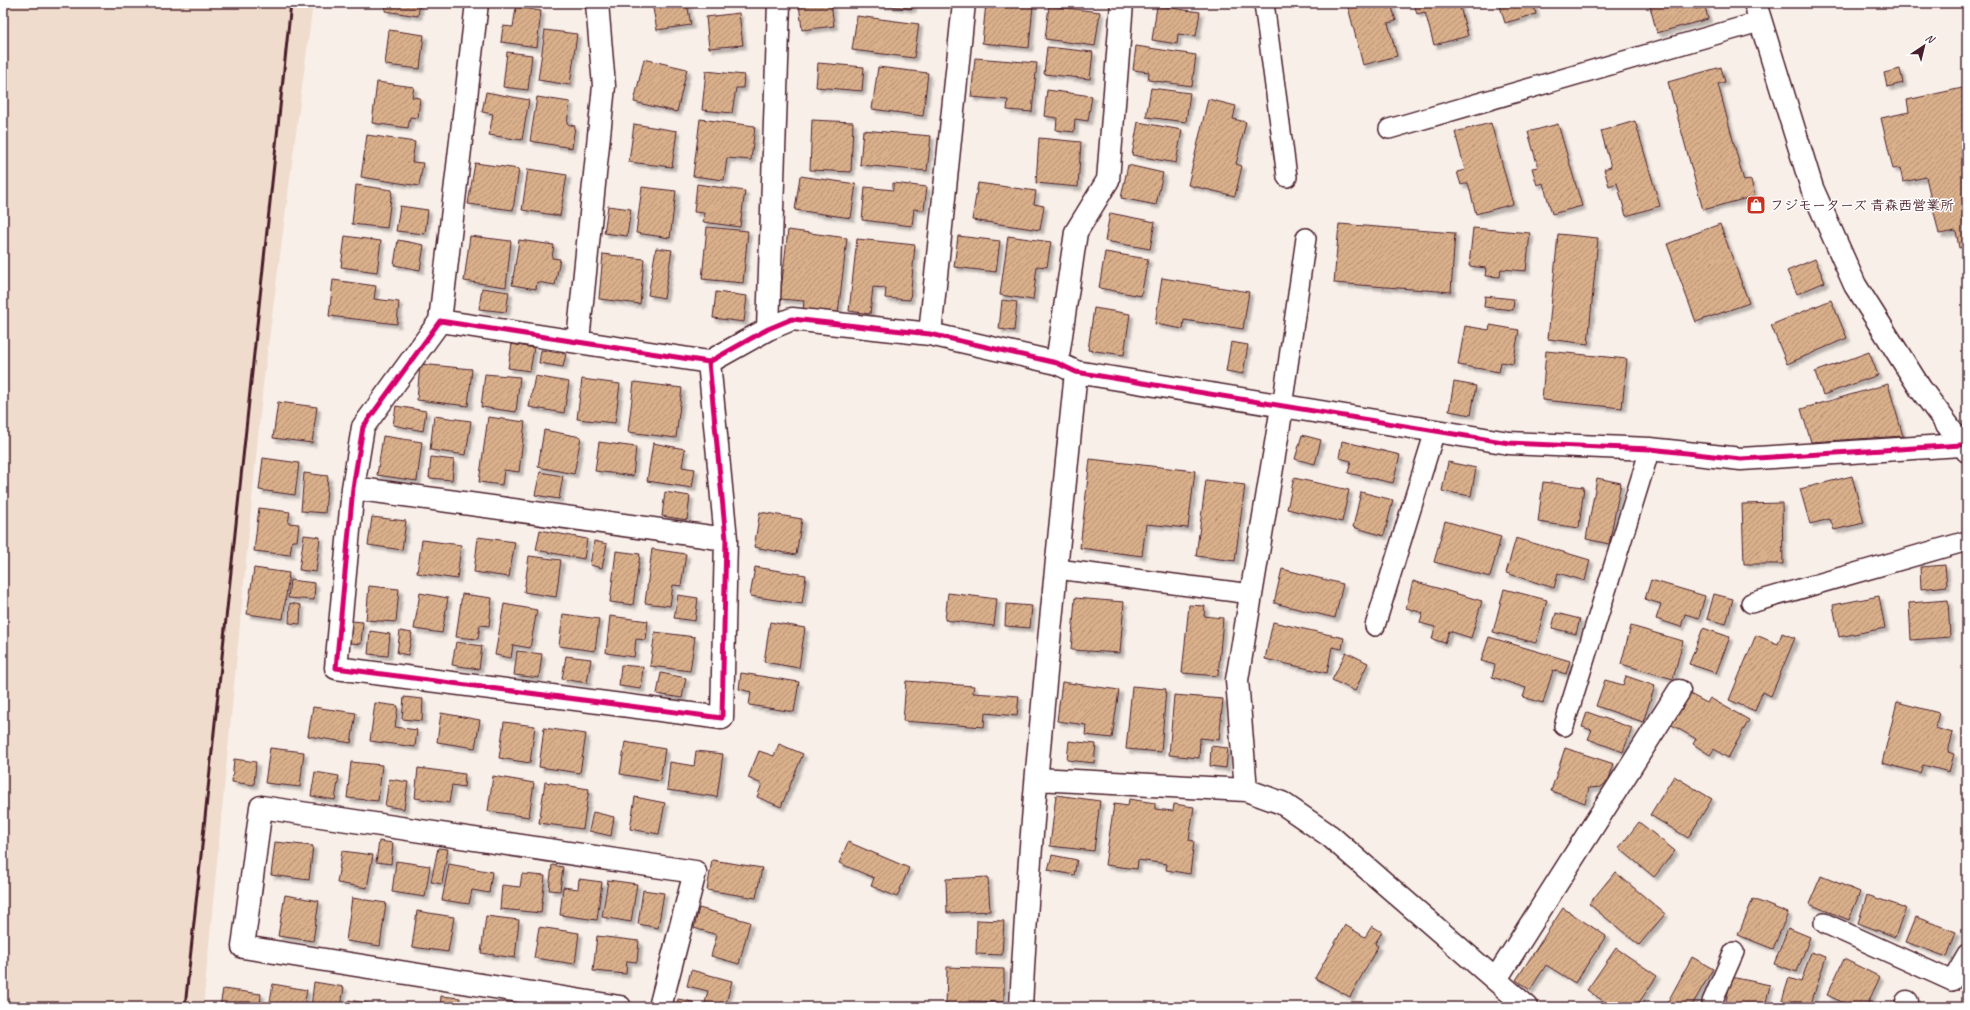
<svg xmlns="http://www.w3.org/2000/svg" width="1970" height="1010" font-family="Caveat,'Klee One',sans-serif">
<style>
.built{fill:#efdccc}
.building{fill:url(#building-hatch);stroke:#4a1f2b;filter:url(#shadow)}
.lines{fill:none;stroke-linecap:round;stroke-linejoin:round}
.lane-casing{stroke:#4a1f2b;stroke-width:22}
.street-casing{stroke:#4a1f2b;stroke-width:25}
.secondary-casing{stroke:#4a1f2b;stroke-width:25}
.lane{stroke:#fff;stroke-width:19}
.street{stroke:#fff;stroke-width:22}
.secondary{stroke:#fff;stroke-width:22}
.rail{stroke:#4a1f2b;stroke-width:3}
.cycleway-casing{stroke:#fff;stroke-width:8}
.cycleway{stroke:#d6006c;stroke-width:5}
.labels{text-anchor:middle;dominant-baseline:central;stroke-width:3;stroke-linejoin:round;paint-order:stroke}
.poi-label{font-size:14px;font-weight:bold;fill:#4a1f2b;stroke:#fff;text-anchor:start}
</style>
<defs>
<pattern id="building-hatch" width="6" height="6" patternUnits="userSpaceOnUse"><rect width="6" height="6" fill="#dab08b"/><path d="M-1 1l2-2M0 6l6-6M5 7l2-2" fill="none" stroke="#b38f72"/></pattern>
<filter id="shadow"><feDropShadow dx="3.5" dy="3.5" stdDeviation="1" flood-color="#0004"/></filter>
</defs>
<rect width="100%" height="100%" fill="#f8efe8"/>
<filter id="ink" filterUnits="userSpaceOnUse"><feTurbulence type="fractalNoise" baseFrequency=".025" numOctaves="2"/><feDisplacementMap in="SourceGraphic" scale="8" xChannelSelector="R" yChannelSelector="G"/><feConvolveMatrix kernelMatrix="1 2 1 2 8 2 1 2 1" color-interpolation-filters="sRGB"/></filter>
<g filter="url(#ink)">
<!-- built -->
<path class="built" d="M3,3h310l-50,382 -60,622h-200z"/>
<!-- building -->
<path class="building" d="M386,3h34l-2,13 -33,-5z
M652,3h35l4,22 -34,5z
M799,3h32l3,23 -32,4z
M870,3h43l-1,6z
M986,3l47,2 -4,43 -47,-5z
M1347,3h44l5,18 -8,2 9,33 -34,9z
M1414,3h45l9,33 -34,9 -9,-33 -8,2z
M1499,3h34l3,11 -31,9z
M1649,3h45l2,6 9,-3 3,13 -51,14z
M1049,6l51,6 -5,34 -50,-7z
M1157,6l43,6 -4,24 -18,-2 -1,10 -25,-4z
M516,7l25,4 -4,36 -36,-5 2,-16 10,1z
M739,13l4,32 -34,3 -3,-31z
M857,16l62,8 -5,34 -62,-8z
M389,30l35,5 -4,34 -35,-4z
M545,30l32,4 -7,51 -32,-5z
M1136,46l60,9 -4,31 -44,-6 1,-8 -16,-2z
M1047,47l46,5 -3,27 -46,-5z
M507,52l25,3 -4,35 -25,-3z
M975,58l62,5 -5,49 -25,-2 1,-10 -37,-3z
M644,59l43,10 -10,43 -43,-10z
M818,63l46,4 -2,24 -46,-4z
M878,67l50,6 -5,43 -51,-7z
M1721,67l4,15 -7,2 26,97 7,-1 4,16 -52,14 -35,-128z
M1900,69l3,14 -16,4 -3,-14z
M706,71l38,4 -1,13h-7l-4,25 -30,-3z
M377,82l37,5 -2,10 8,1 -2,20 -8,-1 -2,11 -36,-5z
M1967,87v159l-8,2 -3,-17 -17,3 -13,-57 -23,5 -3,-14 -7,1 -12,-51 28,-6 -2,-12z
M1151,88l39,5 -4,29 -40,-5z
M1047,90l45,6 -4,25 -13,-2 -1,13 -18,-2 1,-12 -13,-2z
M486,92l43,8 -7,40 -33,-5 4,-21 -11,-2z
M537,97l33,5 -3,22 8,2 -3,22 -42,-7z
M1208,99l28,7 -3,13 13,3 -10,42 6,2 -7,30 -47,-11z
M700,119l55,7 -4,34 -24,-2 -3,22 -31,-4z
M812,120l41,2 -2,50 -41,-2z
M1635,121l25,85 -34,10 -9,-33 -8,3 -5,-17 7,-2 -10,-36z
M1138,122l44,8 -6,33 -44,-8z
M1491,123l22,81 -37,10 -8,-31 -7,2 -4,-13 8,-2 -10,-38z
M634,124l43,7 -5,36 -43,-5z
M1558,124l24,82 -30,8 -9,-31 -6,2 -5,-17 6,-1 -10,-35z
M863,130l68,6 -4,35 -67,-6z
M367,135l48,7 -3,20 11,1 -4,23 -58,-9z
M1039,138l42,4 -3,45 -42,-4z
M475,163l44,6 -6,41 -45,-6z
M1128,165l35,8 -7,32 -35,-7z
M528,169l39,6 -7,41 -38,-6z
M800,176l56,8 -5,34 -56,-8z
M893,183l34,4 -3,23 -10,-1 -2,17 -50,-6 3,-33 28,3z
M978,183l58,8 -2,13 10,2 -4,24 -68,-10z
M697,184l48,7 -5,36 -37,-5 1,-9 -10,-1z
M356,185l36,5 -5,38 -35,-4z
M642,187l34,4 -6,47 -34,-5z
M400,206l28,4 -3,24 -29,-3z
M608,206l23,3 -4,27 -23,-3z
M1110,213l45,9 -5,27 -45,-8z
M1339,224l116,9 -4,59 -117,-9z
M1720,224l29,79 -53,19 -29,-78z
M707,227l41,4 -5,52 -41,-4z
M1473,228l57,5 -4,38 -25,-2 -1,8 -15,-1 1,-8 -17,-2z
M788,230l59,8 -9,76 -35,-4 1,-9 -24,-2z
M1558,234l40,4 -10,106 -40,-5z
M345,236l36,5 -4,31 -36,-5z
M470,236l41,5 -5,46 -42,-6z
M958,236l42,5 -4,31 -42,-5z
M1008,236l43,6 -4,25 -10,-1 -4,34 -33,-5z
M857,239l58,6 -5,55 -25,-2 1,-10 -13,-1 -3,27 -21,-3z
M398,240l26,5 -4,25 -26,-5z
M519,240l35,5 -2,13 8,1 -5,26 -18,-3 -1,7 -24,-4z
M656,248l16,2 -8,48 -16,-3z
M1105,252l43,7 -7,37 -42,-8z
M603,254l41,5 -4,45 -41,-5z
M1815,259l10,23 -28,12 -10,-23z
M1162,278l87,14 -6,37 -59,-9 -1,9 -28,-5z
M333,280l43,6 -2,13 25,3 -2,22 -68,-8z
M482,288l27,4 -3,20 -27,-3z
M716,292l31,4 -3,26 -31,-4z
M1485,296l29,3 -1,11 -29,-3z
M1002,300l15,2 -3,29 -15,-2z
M1831,300l16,38 -60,26 -16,-39z
M1094,308l36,6 -6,41 -36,-5z
M1490,325l29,5 -6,34 -12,-2 -2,10 -41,-7 7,-39 24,4z
M1231,342l17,3 -5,29 -17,-3z
M512,344l22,4 -4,23 -22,-3z
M541,350l25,4 -3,13 -24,-4z
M1546,351l81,8 -5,49 -80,-8z
M1869,352l9,23 -55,20 -8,-23z
M420,364l52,5 -4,37 -51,-6z
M485,374l35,3 -4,35 -35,-5z
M535,376l34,6 -5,31 -35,-6z
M582,379l38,5 -5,39 -38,-4z
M634,382l48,6 -6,50 -48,-6z
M1454,382l22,4 -5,29 -22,-4z
M1888,384l15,52 -92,6 -10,-33z
M278,402l39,5 -5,36 -39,-5z
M396,406l30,5 -3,20 -30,-6z
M434,416l37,5 -5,34 -36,-5z
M488,417l37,5 -6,50 -15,-2 -2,15 -23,-3z
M544,430l37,7 -7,37 -36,-7z
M1302,435l19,5 -6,24 -20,-5z
M383,436l39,6 -5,39 -40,-6z
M1342,441l58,14 -7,28 -45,-10 3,-12 -12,-3z
M599,442l37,5 -3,29 -38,-5z
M653,443l32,6 -3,18 13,2 -3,19 -45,-7z
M431,457l23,3 -2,20 -23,-2z
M263,458l36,5 -4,32 -36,-5z
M1090,459l105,12 -7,57 -42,-4 -4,32 -62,-8z
M1448,462l28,6 -5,28 -29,-5z
M540,472l23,4 -4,23 -24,-4z
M304,473l24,3 -3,37 -24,-2z
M1852,476l12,47 -30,7 -4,-11 -20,5 -10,-35z
M1294,478l55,12 -7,32 -55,-13z
M1597,478l24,5 -12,61 -23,-5z
M1206,480l39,5 -10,76 -39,-5z
M1543,482l41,5 -5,41 -41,-6z
M665,492l25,4 -3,24 -25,-4z
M1361,492l32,8 -9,36 -31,-9z
M1782,503l1,61h-39l-2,-60z
M259,508l31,4 -2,11 11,1 -2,17h-5l-2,14 -36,-4z
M760,512l42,7 -6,36 -42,-8z
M372,517l34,4 -4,29 -34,-5z
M1445,521l56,16 -11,40 -56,-15z
M540,530l47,9 -3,20 -48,-9z
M304,535l16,2 -4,35 -17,-2z
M478,537l37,5 -6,35 -35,-5z
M1516,538l74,22 -5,21 -27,-8 -4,15 -48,-15z
M422,540l39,5 -4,34 -40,-6z
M594,541l13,3 -5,24 -12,-3z
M652,549l34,5 -5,32 -8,-1 -3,21 -25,-3z
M616,551l24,3 -7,51 -23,-3z
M529,556l32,4 -5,37 -32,-5z
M1945,565l2,21 -26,3 -1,-22z
M755,567l51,8 -4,29 -52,-8z
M1967,567v20l-3,-19z
M254,568l35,5 -6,46 -36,-5z
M1282,569l61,15 -8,34 -61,-15z
M290,580l25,3 -1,17 -26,-2z
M1651,580l54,16 -6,22 -14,-4 -4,13 -25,-8 5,-15 -16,-5z
M1413,581l69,20 -11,37 -22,-7 -4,12 -13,-4 3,-12 -15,-4 3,-10 -17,-5z
M369,586l30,3 -3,33 -30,-2z
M1504,589l43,11 -11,43 -43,-11z
M420,593l28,5 -6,35 -28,-4z
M948,593l49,6 -3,27 -49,-6z
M462,594l30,4 -3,28 -9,-1 -2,14 -22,-2z
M1714,594l19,5 -7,25 -19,-5z
M678,595l20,3 -3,23 -21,-3z
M1879,596l6,32 -46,9 -6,-32z
M1075,598l49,4 -4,51 -49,-3z
M1948,600l2,37 -39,3 -2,-37z
M290,603l11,2 -1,19 -11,-1z
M504,604l33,6 -7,38 -17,-3 -2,13 -16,-3z
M1006,604l26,2 -2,22 -25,-2z
M1189,605l16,1 -1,10 19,2 -5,58 -36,-3z
M1556,613l24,6 -4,15 -24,-6z
M563,614l36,5 -4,32 -36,-5z
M610,616l38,5 -2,19 -10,-1 -2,18 -28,-4z
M352,621l11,1 -2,22 -11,-1z
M770,622l35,6 -6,40 -35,-6z
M1273,622l71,16 -2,11 -10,-2 -5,26 -62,-14z
M1631,626l52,15 -10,38 -52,-15z
M1703,628l27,9 -14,36 -27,-9z
M370,631l20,3 -2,22 -20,-2z
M400,631l12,2 -4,22 -11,-2z
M655,632l40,5 -5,34 -40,-5z
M1782,633l13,5 -24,58 -9,-4 -7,19 -26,-11 27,-65 22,9z
M1489,637l81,24 -4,13 -13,-4 -10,33 -20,-6 3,-9 -34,-11 3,-12 -14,-4z
M456,642l26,4 -3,23 -27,-4z
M517,651l25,3 -3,24 -25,-3z
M1346,652l22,11 -13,28 -23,-11z
M566,656l25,3 -4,24 -25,-4z
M621,665l22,2 -2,22 -22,-3z
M661,673l25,5 -4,20 -25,-4z
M741,673l58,9 -5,30 -45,-7 2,-13 -12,-3z
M1626,676l29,10 -12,36 -47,-16 9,-26 18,5z
M906,681l68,5 -1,7 46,3 -2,20 -32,-3 -1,14 -81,-6z
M1062,682l57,8 -7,48 -27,-3 1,-10 -29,-4z
M1132,686l34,3 -5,63 -35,-3z
M1688,693l19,10 3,-5 39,22 -21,38 -14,-9 -4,6 -17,-11 3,-5 -26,-15z
M1174,695l49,4 -4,41 -19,-2 -1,20 -30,-3z
M404,697l19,2 -1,22 -20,-2z
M1897,702l42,11 -4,15 18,5 -5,19 6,2 -5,18 -26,-7 -3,8 -38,-10z
M375,703l23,3 -3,21 22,3 -2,17 -45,-6z
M313,707l43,6 -5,30 -43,-7z
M1587,712l45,16 -9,24 -35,-13 4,-9 -10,-3z
M441,713l39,7 -5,28 -38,-6z
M504,722l31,4 -5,37 -31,-5z
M544,728l42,6 -6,39 -41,-6z
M1069,741l27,3 -2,19 -27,-3z
M625,742l40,7 -5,32 -40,-7z
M779,744l24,10 -22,53 -24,-10 5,-13 -14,-6 11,-27 15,5z
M1211,746l17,2 -2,20 -16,-2z
M270,748l34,4 -4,35 -35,-4z
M1565,748l49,16 -6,17 -7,6 -12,1 -4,15 -34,-12z
M696,751l27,3 -6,43 -50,-7 3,-28 24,4z
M234,759l22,3 -2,23 -22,-3z
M351,762l31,3 -4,36 -31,-3z
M418,768l47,6 -1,13 -12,-2 -3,18 -34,-5z
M315,772l24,4 -4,24 -24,-4z
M493,776l41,7 -5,34 -41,-6z
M1674,776l38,23 -24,39 -38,-23z
M389,779l19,3 -4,27 -19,-3z
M545,782l44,7 -6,40 -44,-6z
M1056,795l44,6 -6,50 -44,-5z
M635,797l30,6 -6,31 -29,-5z
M1129,799l26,4v6l18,2 1,-7 20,3 -5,33 5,1 -4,33 -24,-4 1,-6 -29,-4 -1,9 -32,-4 9,-61 14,2z
M593,812l21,5 -3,19 -22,-5z
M1639,822l36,29 -21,26 -35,-29z
M1964,826h3v19z
M379,841l14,2 -2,21 -15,-2z
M275,842l38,4 -4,34 -38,-5z
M848,842l61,26 -12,29 -26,-11 3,-8 -35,-15z
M438,848l10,1 -6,35 -11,-2z
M342,851l31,4 -6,33 -30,-5z
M1052,855l25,5 -3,15 -26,-5z
M712,860l50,8 -6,30 -49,-8z
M396,861l34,5 -5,31 -33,-5z
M449,864l43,8 -3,21 -17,-3 -3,14 -27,-4z
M552,865l11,2 -3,24 -11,-1z
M1615,872l50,42 -26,31 -50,-41z
M522,874l23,2 -4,37 -41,-4 2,-24 18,2z
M1821,876l39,16 -11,28 -40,-16z
M988,877l2,34 -43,2 -1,-34z
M579,879l23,3 -5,38 -37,-5 3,-28 15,2z
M608,880l29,4 -6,38 -29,-5z
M643,890l21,3 -6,35 -20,-4z
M285,895l34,6 -6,40 -35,-5z
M1867,895l39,13 -11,29 -37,-14z
M352,898l34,5 -6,43 -34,-5z
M1753,899l35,14 -15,36 -35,-14z
M699,908l51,14 -11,42 -28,-8 6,-21 -23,-7z
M1563,908l43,28 -31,47 -29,-18 -16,25 -14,-10z
M417,911l37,6 -6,35 -36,-5z
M486,916l33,4 -4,38 -34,-5z
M1916,917l40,15 -9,25 -41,-15z
M977,920l27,1 -2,34 -26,-1z
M1345,925l20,12 7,-11 10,6 -7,12 3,2 -28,51 -35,-19z
M539,927l40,6 -4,31 -41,-6z
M1788,928l22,9 -13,35 -23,-8z
M597,936l42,5 -2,21 -10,-1 -1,13 -33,-3z
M1616,948l41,28 -21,31h-24l-25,-17z
M1811,952l15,5 -16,50h-30l9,-29 12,4z
M1692,957l21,12 -22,38h-23l-2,-2z
M1844,959l36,18 -14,30h-14l-25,-12z
M947,967l57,2v33l-35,-1v6h-23z
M691,970l41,11 -7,26h-21l4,-16 -21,-5z
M1731,977l39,8 -5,22h-40z
M314,982l30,5 -3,20h-30z
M273,984l34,6 -3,17h-35z
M223,989l38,5 -1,13h-40z
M441,996l19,2 -1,9h-19z
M678,999l15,3 -1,5h-16z
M349,1000l29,5v2h-30z"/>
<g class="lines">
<defs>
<path id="lane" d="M1264,3l23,174
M1389,129l370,-107
M1282,407l24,-169
M1057,569l194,25
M1751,603l216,-62
M1375,626l60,-195
M1564,726l86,-277
M1824,923l128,58 15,-26
M1712,1007v-5l22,-50"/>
<path id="street" d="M440,321l37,-318
M768,329l11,-326
M930,334l34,-331
M578,341l26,-255 -7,-83
M709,362l17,177 -4,179 -386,-50 17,-180 10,-61 77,-106 269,41 59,-33 24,-10 138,15 127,29 19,9 433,71 141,6 91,10 220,-14
M1057,363l19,-131 32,-52 14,-177
M353,488l373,51
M1037,779l209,11 36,13 48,33 197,171
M1246,790l-9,-110 45,-273
M1496,979l183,-288
M620,1007l-377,-60 18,-140 434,65 -35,135
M1021,1007c10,-212 34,-424 55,-635
M1907,1007v-5"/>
<path id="secondary" d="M1755,3l57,185 43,97 65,103 47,63"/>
</defs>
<!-- lane casing -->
<use href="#lane" class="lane-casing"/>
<!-- street casing -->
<use href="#street" class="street-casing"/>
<!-- secondary casing -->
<use href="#secondary" class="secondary-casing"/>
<!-- lane -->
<use href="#lane" class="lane"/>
<!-- street -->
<use href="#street" class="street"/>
<!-- secondary -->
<use href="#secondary" class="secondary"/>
<!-- rail -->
<path class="rail" d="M185,1007l106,-1004"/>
<defs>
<path id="cycleway" d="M709,362l17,177 -4,179 -386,-50 17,-180 10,-61 77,-106 269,41 59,-33 24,-10 138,15 127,29 19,9 433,71 141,6 91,10 220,-14"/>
</defs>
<!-- cycleway casing -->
<use href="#cycleway" class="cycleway-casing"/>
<!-- cycleway -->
<use href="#cycleway" class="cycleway"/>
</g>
</g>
<!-- icons -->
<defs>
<symbol id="shop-square" viewBox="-11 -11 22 22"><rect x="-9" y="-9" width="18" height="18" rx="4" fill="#c8321e" stroke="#fff"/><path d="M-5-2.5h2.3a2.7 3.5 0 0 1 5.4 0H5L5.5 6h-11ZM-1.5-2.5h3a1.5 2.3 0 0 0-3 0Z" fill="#fff"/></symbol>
</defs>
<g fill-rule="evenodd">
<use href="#shop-square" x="1745" y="194" width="22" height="22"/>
</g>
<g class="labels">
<!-- poi labels -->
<g class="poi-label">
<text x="1770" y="205">フジモーターズ 青森西営業所</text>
</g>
</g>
<!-- margin -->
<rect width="1970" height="1010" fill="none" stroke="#fff" stroke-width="16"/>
<rect x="8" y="8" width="1954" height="994" fill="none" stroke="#4a1f2b" stroke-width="1.5" filter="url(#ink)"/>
<!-- north arrow -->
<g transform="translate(1924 46) rotate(35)" stroke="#ffffff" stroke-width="3" paint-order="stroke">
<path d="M0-3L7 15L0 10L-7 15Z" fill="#4a1f2b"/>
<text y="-6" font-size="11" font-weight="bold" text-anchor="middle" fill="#4a1f2b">N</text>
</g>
</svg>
